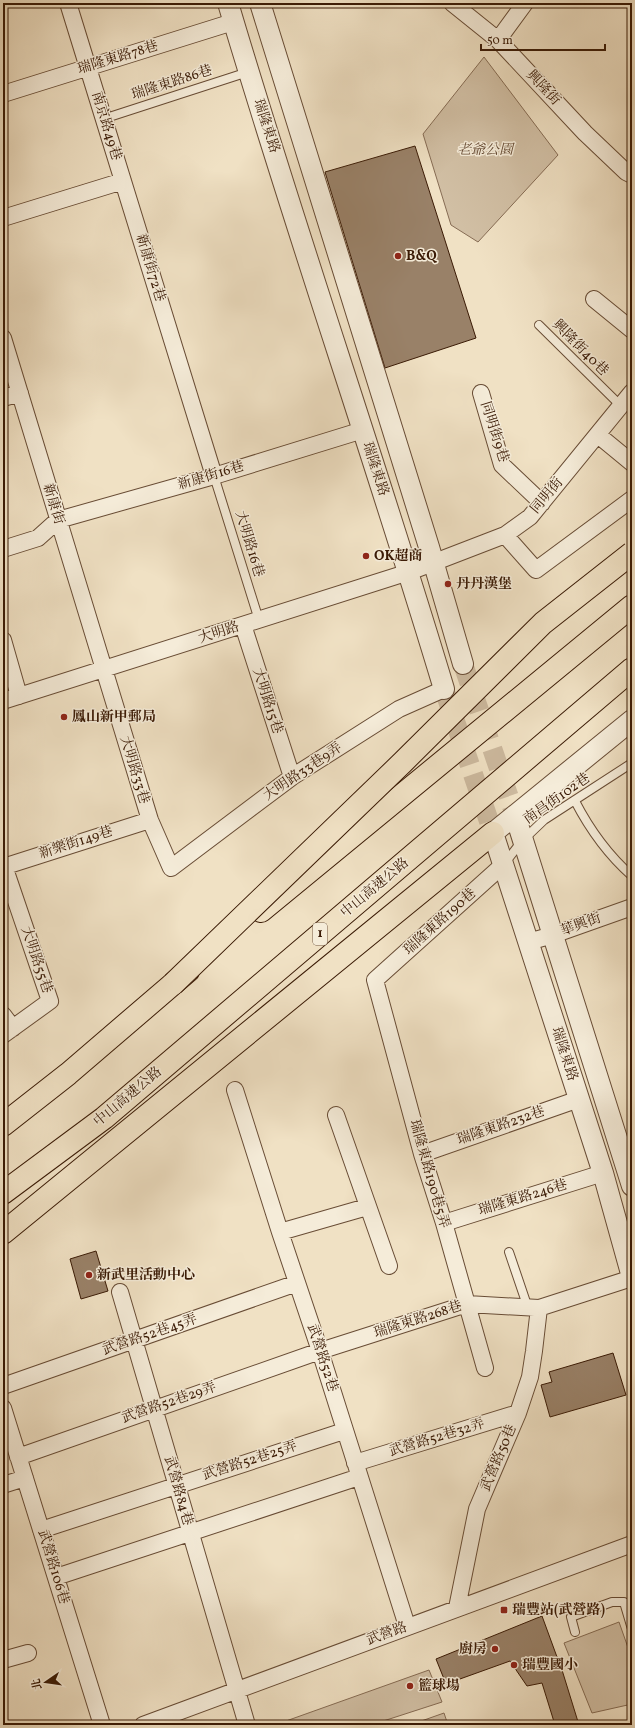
<svg xmlns="http://www.w3.org/2000/svg" width="635" height="1728" font-family="Vollkorn,'Noto Serif TC',serif">
<style>
.green{fill:#d1bfa4;stroke:#866c54}
.building{fill:#998168;stroke:#3a1a05}
.lines{fill:none;stroke-linecap:round;stroke-linejoin:round}
.tertiary-tunnel{stroke:#ccb99e;stroke-width:20;stroke-dasharray:20 10;stroke-linecap:butt}
.service-casing{stroke:#684c35;stroke-width:10}
.minor-casing{stroke:#684c35;stroke-width:18}
.tertiary-casing{stroke:#684c35;stroke-width:22}
.motorway-casing{stroke:#3a1a05;stroke-width:24}
.service{stroke:#f5ecd9;stroke-width:8}
.minor{stroke:#f5ecd9;stroke-width:16}
.tertiary{stroke:#f5ecd9;stroke-width:20}
.motorway{stroke:#f0e1c4;stroke-width:22}
.motorway-bridge-casing{stroke:#3a1a05;stroke-width:24;stroke-linecap:butt}
.motorway-bridge{stroke:#f0e1c4;stroke-width:22}
.poi-dot{fill:#8f2418;stroke:#f5ecd9;stroke-width:1.5}
.labels{text-anchor:middle;dominant-baseline:central;stroke-width:3;stroke-linejoin:round;paint-order:stroke}
.shield{fill:#f5ecd9;stroke:#725945;stroke-width:1}
.shield-label{font-size:13px;font-weight:bold;fill:#3a1a05}
.street-label{font-size:14px;fill:#3a1a05;stroke:#f5ecd9}
.park-label{font-size:14px;font-style:italic;fill:#674c35;stroke:#f5ecd9}
.poi-label{font-size:14px;font-weight:bold;fill:#3a1a05;stroke:#f5ecd9;text-anchor:start}
</style>
<rect width="100%" height="100%" fill="#f0e1c4"/>
<filter id="stains"><feTurbulence type="fractalNoise" baseFrequency=".005" numOctaves="4"/><feColorMatrix values="0 0 0 0 .2 0 0 0 0 .09 0 0 0 0 .02 0 0 0 .5 -.17"/></filter>
<radialGradient id="worn" r=".72"><stop offset=".6" stop-color="#630" stop-opacity="0"/><stop offset="1" stop-color="#630" stop-opacity=".3"/></radialGradient>
<!-- green -->
<path class="green" d="M484,57l74,98 -80,87 -27,-17 -28,-91z
M619,1622l13,37v45l-40,9 -28,-70z
M429,1670l13,32 -71,23h-83l-2,-4z
M444,1713l4,12h-38z"/>
<!-- building -->
<path class="building" d="M415,146l61,192 -91,30 -60,-196z
M96,1251l12,40 -27,8 -11,-40z
M613,1353l13,42 -76,22 -9,-32 11,-3 -3,-10z
M542,1616l15,41h1l21,68h-24l-13,-42 -15,3 -17,-25 -64,23 -10,-25z"/>
<g class="lines">
<!-- tertiary-tunnel -->
<path class="tertiary-tunnel" d="M463,664l52,151
M444,689l49,144"/>
<defs>
<path id="service" d="M103,119l145,-47
M539,325l82,81
M214,476l45,144
M575,801c15,29 32,53 57,75
M504,864l18,-23 22,-21 88,-57
M509,1252l19,56
M575,1632l-4,-15 41,-15h12l8,27"/>
<path id="minor" d="M68,3l146,473
M452,3l46,37 87,93 41,39 6,3
M498,40l27,-37
M3,94l230,-72
M3,218l120,-37
M594,299l38,31
M3,338l147,482 21,48 121,-91 107,-68 45,-20
M481,393l21,72 40,38
M3,398l17,-5
M598,435l34,28
M505,535l31,35 96,-71
M3,549l35,-11 20,-18 156,-44 149,-46
M243,625l49,152
M3,640l16,56
M3,701l406,-129 96,-37 25,-18 102,-125
M3,863l47,138 -47,34
M3,867l147,-47
M528,942l25,-7 79,-28
M3,1015l10,13
M235,1090l45,142 40,119 87,275
M336,1115l53,151
M422,1154l157,-55
M444,1223l159,-50
M280,1232l87,-25
M120,1292l127,433
M485,1368l-41,-145 -22,-69 -47,-174 129,-116
M3,1386l294,-103
M3,1408l99,317
M18,1457l302,-106 147,-47 72,4 93,-30
M355,1463l163,-50
M3,1485l22,-7
M41,1530l303,-99
M56,1577l303,-100
M457,1608l20,-99 41,-96 12,-36 4,-26 5,-43
M3,1660l25,-7
M143,1725l489,-181"/>
<path id="tertiary" d="M228,3c68,230 147,456 216,686
M260,3l169,544 34,117
M632,720l-139,113 110,340 29,104
M515,815l117,371"/>
<path id="motorway" d="M261,911l371,-305
M3,1125l65,-51 120,-103
M3,1193l101,-75 528,-449
M3,1233l490,-400"/>
</defs>
<!-- service casing -->
<use href="#service" class="service-casing"/>
<!-- minor casing -->
<use href="#minor" class="minor-casing"/>
<!-- tertiary casing -->
<use href="#tertiary" class="tertiary-casing"/>
<!-- motorway casing -->
<use href="#motorway" class="motorway-casing"/>
<!-- service -->
<use href="#service" class="service"/>
<!-- minor -->
<use href="#minor" class="minor"/>
<!-- tertiary -->
<use href="#tertiary" class="tertiary"/>
<!-- motorway -->
<use href="#motorway" class="motorway"/>
<defs>
<path id="motorway-bridge" d="M173,984l230,-222 140,-139 89,-70"/>
</defs>
<!-- motorway-bridge casing -->
<use href="#motorway-bridge" class="motorway-bridge-casing"/>
<!-- motorway-bridge -->
<use href="#motorway-bridge" class="motorway-bridge"/>
</g>
<!-- markers -->
<g class="poi-dot">
<circle cx="398" cy="256" r="4"/>
<circle cx="366" cy="556" r="4"/>
<circle cx="448" cy="584" r="4"/>
<circle cx="64" cy="717" r="4"/>
<circle cx="89" cy="1275" r="4"/>
<rect x="500" y="1606" width="8" height="8" rx="2"/>
<circle cx="495" cy="1649" r="4"/>
<circle cx="514" cy="1665" r="4"/>
<circle cx="410" cy="1686" r="4"/>
</g>
<g class="labels">
<!-- shield labels -->
<rect class="shield" x="313" y="923" width="14" height="22" rx="3"/>
<g class="shield-label">
<text x="320" y="934">1</text>
</g>
<!-- street labels -->
<g class="street-label">
<text transform="translate(118 58) rotate(-17)">瑞隆東路78巷</text>
<text transform="translate(172 83) rotate(-18)">瑞隆東路86巷</text>
<text transform="translate(543 88) rotate(47)">興隆街</text>
<text transform="translate(106 126) rotate(73)">南京路49巷</text>
<text transform="translate(266 126) rotate(72)">瑞隆東路</text>
<text transform="translate(150 268) rotate(73)">新康街72巷</text>
<text transform="translate(580 348) rotate(45)">興隆街40巷</text>
<text transform="translate(494 432) rotate(72)">同明街9巷</text>
<text transform="translate(375 469) rotate(72)">瑞隆東路</text>
<text transform="translate(211 476) rotate(-17)">新康街16巷</text>
<text transform="translate(547 496) rotate(-50)">同明街</text>
<text transform="translate(53 504) rotate(73)">新康街</text>
<text transform="translate(249 544) rotate(73)">大明路16巷</text>
<text transform="translate(219 633) rotate(-18)">大明路</text>
<text transform="translate(267 701) rotate(72)">大明路15巷</text>
<text transform="translate(134 770) rotate(73)">大明路33巷</text>
<text transform="translate(303 772) rotate(-34)">大明路33巷9弄</text>
<text transform="translate(557 799) rotate(-35)">南昌街102巷</text>
<text transform="translate(76 843) rotate(-18)">新樂街149巷</text>
<text transform="translate(375 888) rotate(-40)">中山高速公路</text>
<text transform="translate(440 922) rotate(-42)">瑞隆東路190巷</text>
<text transform="translate(581 925) rotate(-20)">華興街</text>
<text transform="translate(36 960) rotate(71)">大明路55巷</text>
<text transform="translate(564 1054) rotate(72)">瑞隆東路</text>
<text transform="translate(128 1097) rotate(-40)">中山高速公路</text>
<text transform="translate(501 1126) rotate(-19)">瑞隆東路232巷</text>
<text transform="translate(429 1174) rotate(74)">瑞隆東路190巷5弄</text>
<text transform="translate(523 1198) rotate(-17)">瑞隆東路246巷</text>
<text transform="translate(418 1320) rotate(-18)">瑞隆東路268巷</text>
<text transform="translate(150 1335) rotate(-19)">武營路52巷45弄</text>
<text transform="translate(322 1358) rotate(72)">武營路52巷</text>
<text transform="translate(169 1403) rotate(-19)">武營路52巷29弄</text>
<text transform="translate(437 1438) rotate(-17)">武營路52巷32弄</text>
<text transform="translate(499 1458) rotate(-67)">武營路50巷</text>
<text transform="translate(250 1461) rotate(-18)">武營路52巷25弄</text>
<text transform="translate(178 1491) rotate(74)">武營路84巷</text>
<text transform="translate(53 1567) rotate(73)">武營路106巷</text>
<text transform="translate(387 1634) rotate(-20)">武營路</text>
</g>
<!-- park labels -->
<g class="park-label">
<text x="485" y="150">老爺公園</text>
</g>
<!-- poi labels -->
<g class="poi-label">
<text x="406" y="256">B&amp;Q</text>
<text x="374" y="556">OK超商</text>
<text x="456" y="584">丹丹漢堡</text>
<text x="72" y="717">鳳山新甲郵局</text>
<text x="97" y="1275">新武里活動中心</text>
<text x="512" y="1610">瑞豐站(武營路)</text>
<text x="487" y="1649" text-anchor="end">廚房</text>
<text x="522" y="1665">瑞豐國小</text>
<text x="418" y="1686">籃球場</text>
</g>
</g>
<!-- margin -->
<rect width="635" height="1728" fill="none" stroke="#f0e1c4" stroke-width="16"/>
<rect x="4" y="4" width="627" height="1720" fill="none" stroke="#3a1a05" stroke-width="2"/>
<rect x="8" y="8" width="619" height="1712" fill="none" stroke="#3a1a05"/>
<!-- north arrow -->
<g transform="translate(46 1682) rotate(257)" stroke="#f5ecd9" stroke-width="3" paint-order="stroke">
<path d="M0-3L7 15L0 10L-7 15Z" fill="#3a1a05"/>
<text y="-6" font-size="11" font-weight="bold" text-anchor="middle" fill="#3a1a05">北</text>
</g>
<!-- scale -->
<path d="M481 44v6h124v-6" fill="none" stroke="#3a1a05" stroke-width="2"/>
<text x="487" y="44" font-size="12" fill="#3a1a05" stroke="#f5ecd9" stroke-width="3" paint-order="stroke">50 m</text>
<rect width="100%" height="100%" filter="url(#stains)"/>
<rect width="100%" height="100%" fill="url(#worn)"/>
</svg>
